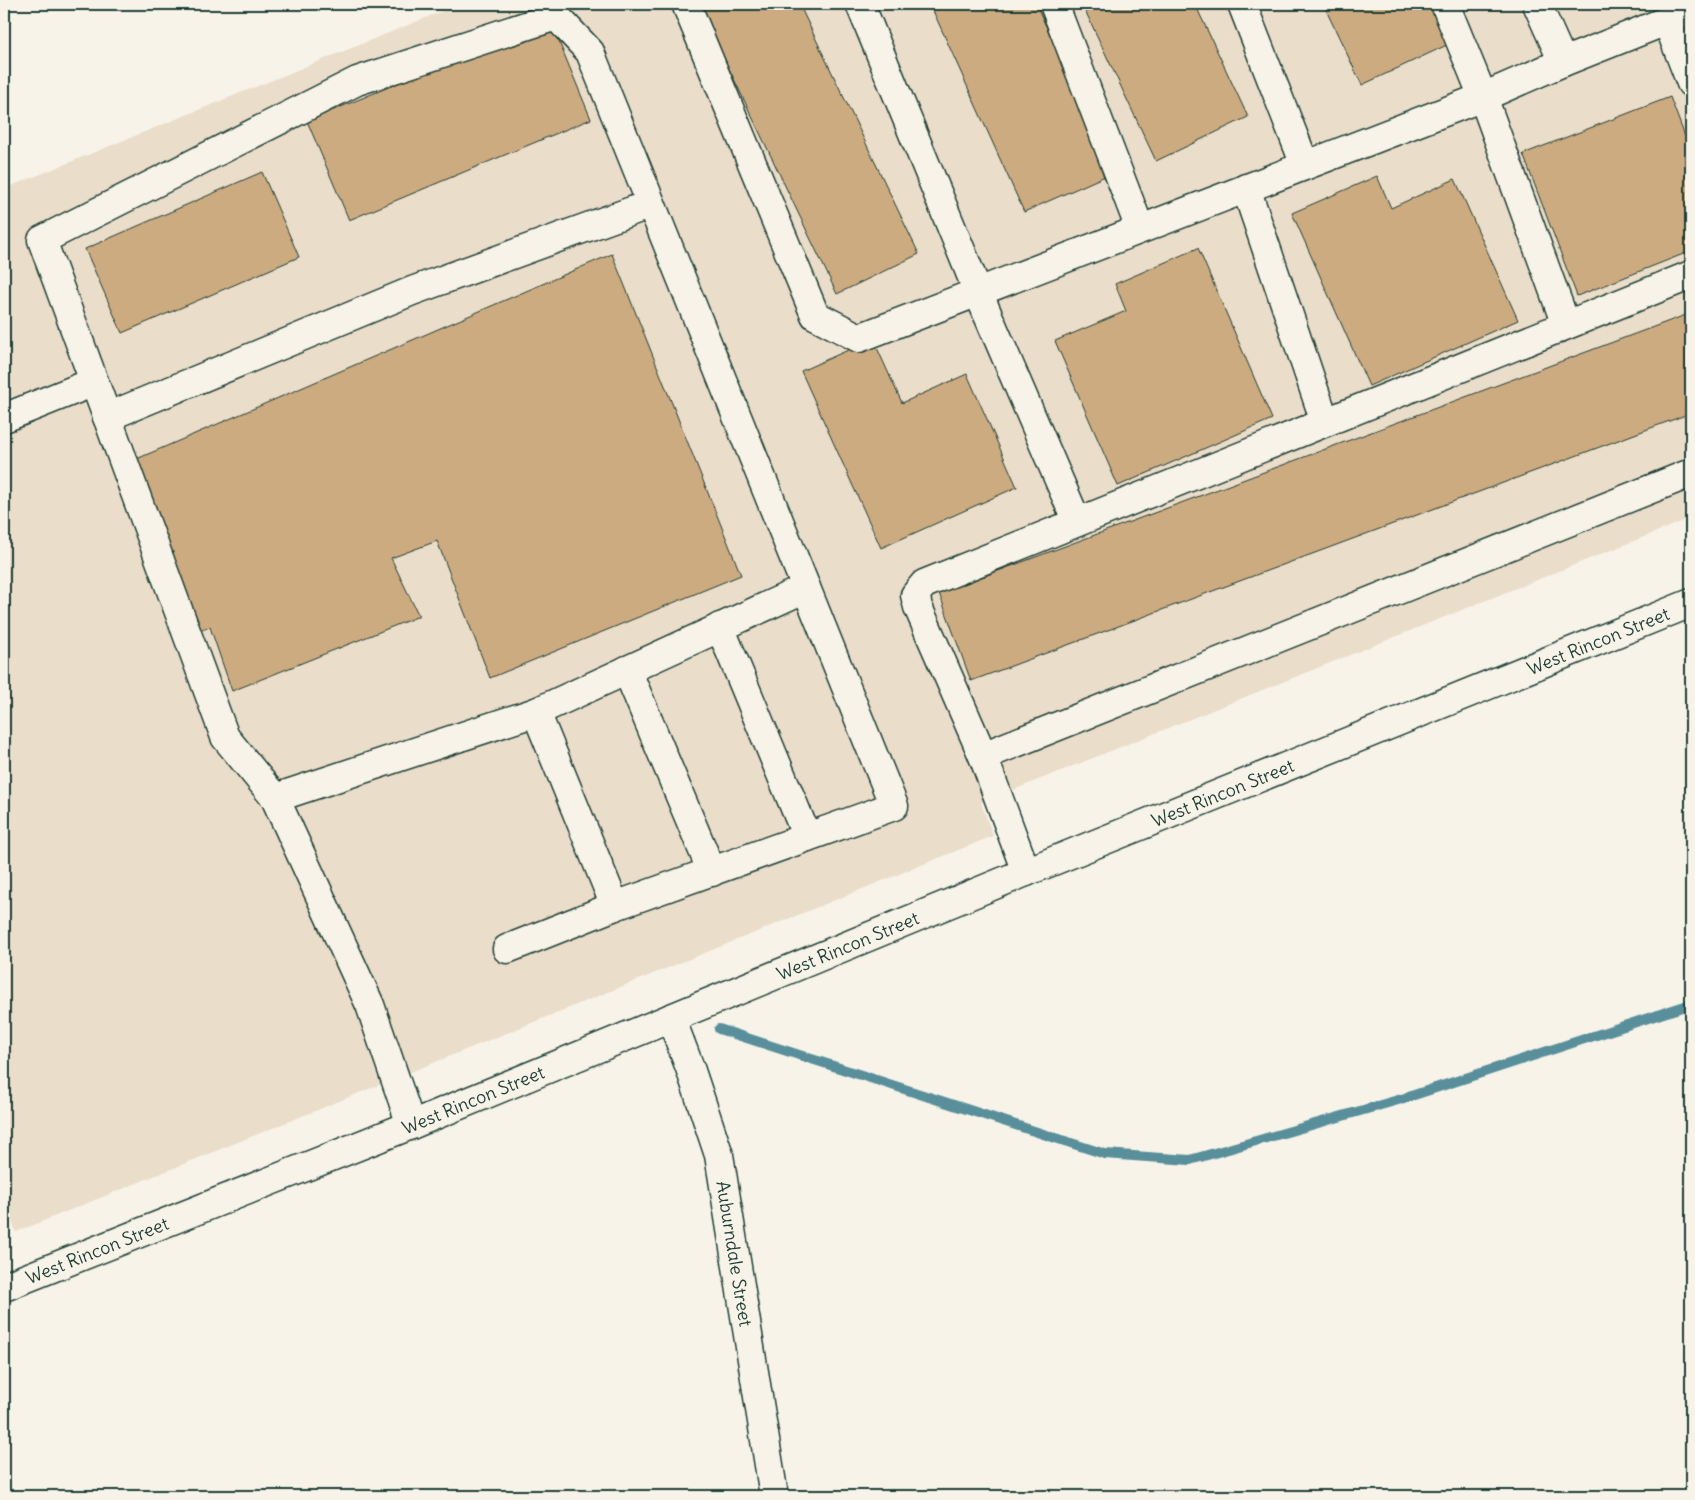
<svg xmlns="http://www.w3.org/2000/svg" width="1695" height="1500" font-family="Delius,sans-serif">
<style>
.built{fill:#eaddc9}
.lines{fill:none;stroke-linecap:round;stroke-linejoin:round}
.stream{stroke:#588f9b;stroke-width:10}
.building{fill:#cdab80;stroke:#1f3d34}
.minor-casing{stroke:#1f3d34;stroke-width:31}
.major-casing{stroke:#1f3d34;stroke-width:31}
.minor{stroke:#f7f3e8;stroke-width:28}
.major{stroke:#f7f3e8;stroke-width:28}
.labels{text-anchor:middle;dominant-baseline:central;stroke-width:4;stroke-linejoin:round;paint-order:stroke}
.street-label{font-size:18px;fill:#1f3d34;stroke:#f7f3e8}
</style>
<rect width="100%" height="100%" fill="#f7f3e8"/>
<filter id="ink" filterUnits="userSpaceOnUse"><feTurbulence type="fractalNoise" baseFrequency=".02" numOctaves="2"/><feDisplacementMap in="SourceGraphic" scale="10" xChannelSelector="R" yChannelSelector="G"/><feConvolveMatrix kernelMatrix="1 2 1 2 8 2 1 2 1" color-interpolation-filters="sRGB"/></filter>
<g filter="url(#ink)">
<!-- built -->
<path class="built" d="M460,4h1231v514l-710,285 12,33 -977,396 -12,-30v-1013z"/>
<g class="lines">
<!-- stream -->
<path class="stream" d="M719,1029l386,125 85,6 215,-62 286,-94"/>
</g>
<!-- building -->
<path class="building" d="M698,4h101l120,250 -82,40z
M930,4h106l76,169 -88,39z
M1082,4h113l53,113 -92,44z
M1323,4h108l18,40 -87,41z
M550,20l41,99 -242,101 -42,-99z
M1670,97l21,55v99l-114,45 -54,-142z
M262,172l37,85 -177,76 -37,-84z
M1377,176l14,32 64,-29 63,141 -149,66 -77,-173z
M1198,248l74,171 -154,67 -63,-145 71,-30 -11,-27z
M612,254l129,321 -251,103 -53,-137 -46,17 28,58 -187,75 -22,-64 -14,5 -64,-171z
M1691,313v100l-720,268 -32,-88z
M873,339l29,64 65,-29 50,113 -136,61 -80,-177z"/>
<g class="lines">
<defs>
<g id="minor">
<path d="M686,4l129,311 44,23 624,-241 80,-35 128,-51"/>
<path d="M860,4l118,288 99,230"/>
<path d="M1054,4l86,225"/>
<path d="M1242,4l63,161"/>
<path d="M1445,4l38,93 83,228"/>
<path d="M1537,4l26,58"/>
<path d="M1667,21l24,62"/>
<path d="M1246,188l79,234"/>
<path d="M107,417l305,-126 239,-87"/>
<path d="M4,418l90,-36"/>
<path d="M720,627l87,210"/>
<path d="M627,670l85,202"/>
<path d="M536,712l270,-124"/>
<path d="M983,756l-65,-149 -3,-12 9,-11 767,-309"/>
<path d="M275,798l261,-86 79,194 279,-100 -304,-754 -34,-36 -199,65 -315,159 183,497 50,61 95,207 41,120"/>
<path d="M1026,872l-43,-116 708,-283"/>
<path d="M507,949l108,-43"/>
<path id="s1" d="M671,1018l19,50 29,87 55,341"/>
</g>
<g id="major">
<path id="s2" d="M4,1287l407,-162 615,-253 665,-269"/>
</g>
</defs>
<!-- minor casing -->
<use href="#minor" class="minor-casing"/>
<!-- major casing -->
<use href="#major" class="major-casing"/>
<!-- minor -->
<use href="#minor" class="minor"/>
<!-- major -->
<use href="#major" class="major"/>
</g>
</g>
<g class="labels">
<!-- street labels -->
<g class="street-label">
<text stroke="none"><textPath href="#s2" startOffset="1720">West Rincon Street</textPath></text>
<text stroke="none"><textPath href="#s2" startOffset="1315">West Rincon Street</textPath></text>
<text stroke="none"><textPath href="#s2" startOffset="910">West Rincon Street</textPath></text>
<text stroke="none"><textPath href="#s2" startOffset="505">West Rincon Street</textPath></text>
<text stroke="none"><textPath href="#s2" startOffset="100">West Rincon Street</textPath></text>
<text stroke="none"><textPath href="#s1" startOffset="245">Auburndale Street</textPath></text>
</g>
</g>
<!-- margin -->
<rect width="1695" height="1500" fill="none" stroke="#f7f3e8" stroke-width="20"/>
<rect x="10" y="10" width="1675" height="1480" fill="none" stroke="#1f3d34" stroke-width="2" filter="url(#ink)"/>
</svg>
